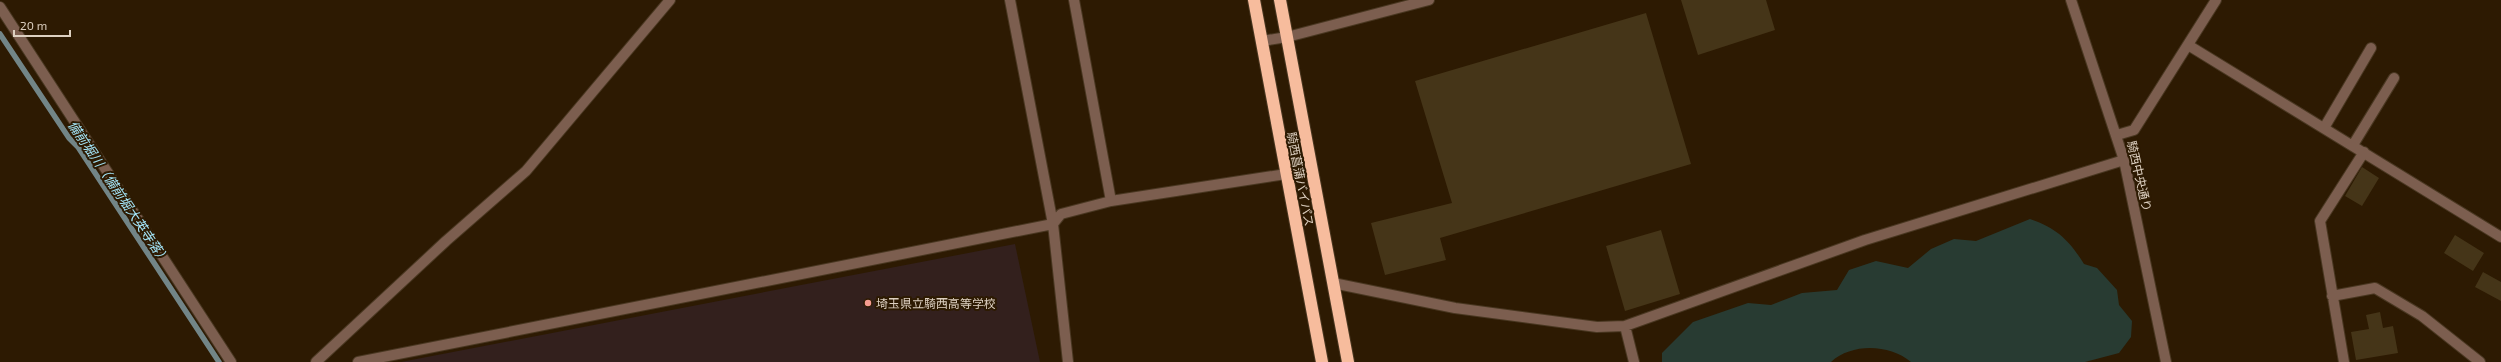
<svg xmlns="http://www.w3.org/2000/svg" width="2501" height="362" font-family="'Exo 2','Noto Sans JP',sans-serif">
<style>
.education{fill:#33201d}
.green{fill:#283b32}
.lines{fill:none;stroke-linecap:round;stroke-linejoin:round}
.stream{stroke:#728587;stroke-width:5.5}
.building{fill:#453518}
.minor-casing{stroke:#493721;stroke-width:12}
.highway-casing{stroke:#493721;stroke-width:14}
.minor{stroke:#7c5e4f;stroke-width:10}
.highway{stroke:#f7bc9d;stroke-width:12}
.poi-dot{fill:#f59c90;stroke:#2d1a02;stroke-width:1.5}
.labels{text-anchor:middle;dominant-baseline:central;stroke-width:4;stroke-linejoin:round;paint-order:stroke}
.street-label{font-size:12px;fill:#ddd0c1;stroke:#2d1a02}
.poi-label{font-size:12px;fill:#ddd0c1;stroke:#2d1a02;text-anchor:start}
.water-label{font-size:13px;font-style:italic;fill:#a5e7fb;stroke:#2d1a02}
</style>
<rect width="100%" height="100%" fill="#2d1a02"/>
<!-- education -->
<path class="education" d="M1015,244l25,118h-639z"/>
<!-- green -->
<path class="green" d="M2030,219c27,9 39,21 54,45l13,4 20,22 2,15 13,16 -1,16 -12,16 -34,9h-174c-22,-18 -59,-19 -80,0h-169v-9l31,-31 55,-19 23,2 31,-12 35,-3 12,-20 27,-9 32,7 23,-19 23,-10 22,2z"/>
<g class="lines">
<!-- stream -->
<path class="stream" d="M0,34l69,104 9,9 141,215"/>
</g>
<!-- building -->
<path class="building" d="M1681,0h85l9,30 -77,25z
M1646,13l45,151 -251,74 6,22 -61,15 -14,-52 81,-20 -37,-122z
M2362,167l17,11 -17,28 -17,-10z
M1661,230l19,64 -55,17 -19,-65z
M2455,235l29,18 -11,18 -29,-18z
M2483,272l18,10v19l-26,-14z
M2380,312l3,16 10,-2 5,27 -42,7 -5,-28 18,-3 -3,-14z"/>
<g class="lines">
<defs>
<path id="minor" d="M1010,0l43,224 15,138
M1074,0l37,201
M2071,0l53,160 42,202
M0,7l231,355
M1262,41l25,-4 142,-37
M2188,45l313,192
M2324,128l47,-80
M2117,135l17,-5 82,-130
M2353,145l41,-67
M1333,283l122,25 142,19 28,-1 240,-86 259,-80
M2332,296l43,-8 47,28 58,46
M1625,326l9,36
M316,362l130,-121 80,-70 144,-171
M358,362l695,-138 8,-10 50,-13 175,-27
M2344,362l-24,-141 44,-69"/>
<path id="highway" d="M1254,0l68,362
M1280,0l68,362"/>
</defs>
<!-- minor casing -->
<use href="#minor" class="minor-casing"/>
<!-- highway casing -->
<use href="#highway" class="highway-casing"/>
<!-- minor -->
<use href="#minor" class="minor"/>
<!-- highway -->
<use href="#highway" class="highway"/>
</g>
<!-- markers -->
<circle class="poi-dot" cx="868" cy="303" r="4"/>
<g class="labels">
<!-- street labels -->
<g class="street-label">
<text transform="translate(2140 176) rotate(77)">騎西中央通り</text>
<text transform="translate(1301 179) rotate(79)">騎西菖蒲バイパス</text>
</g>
<!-- poi labels -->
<g class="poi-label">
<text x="876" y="303">埼玉県立騎西高等学校</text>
</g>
<!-- water labels -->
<g class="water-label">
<text transform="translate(119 192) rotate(56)">備前堀川（備前堀大英寺落）</text>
</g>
</g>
<!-- scale -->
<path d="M14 30v6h56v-6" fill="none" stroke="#ddd0c1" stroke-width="2"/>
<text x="20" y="30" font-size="12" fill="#ddd0c1" stroke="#2d1a02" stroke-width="3" paint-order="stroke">20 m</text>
</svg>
